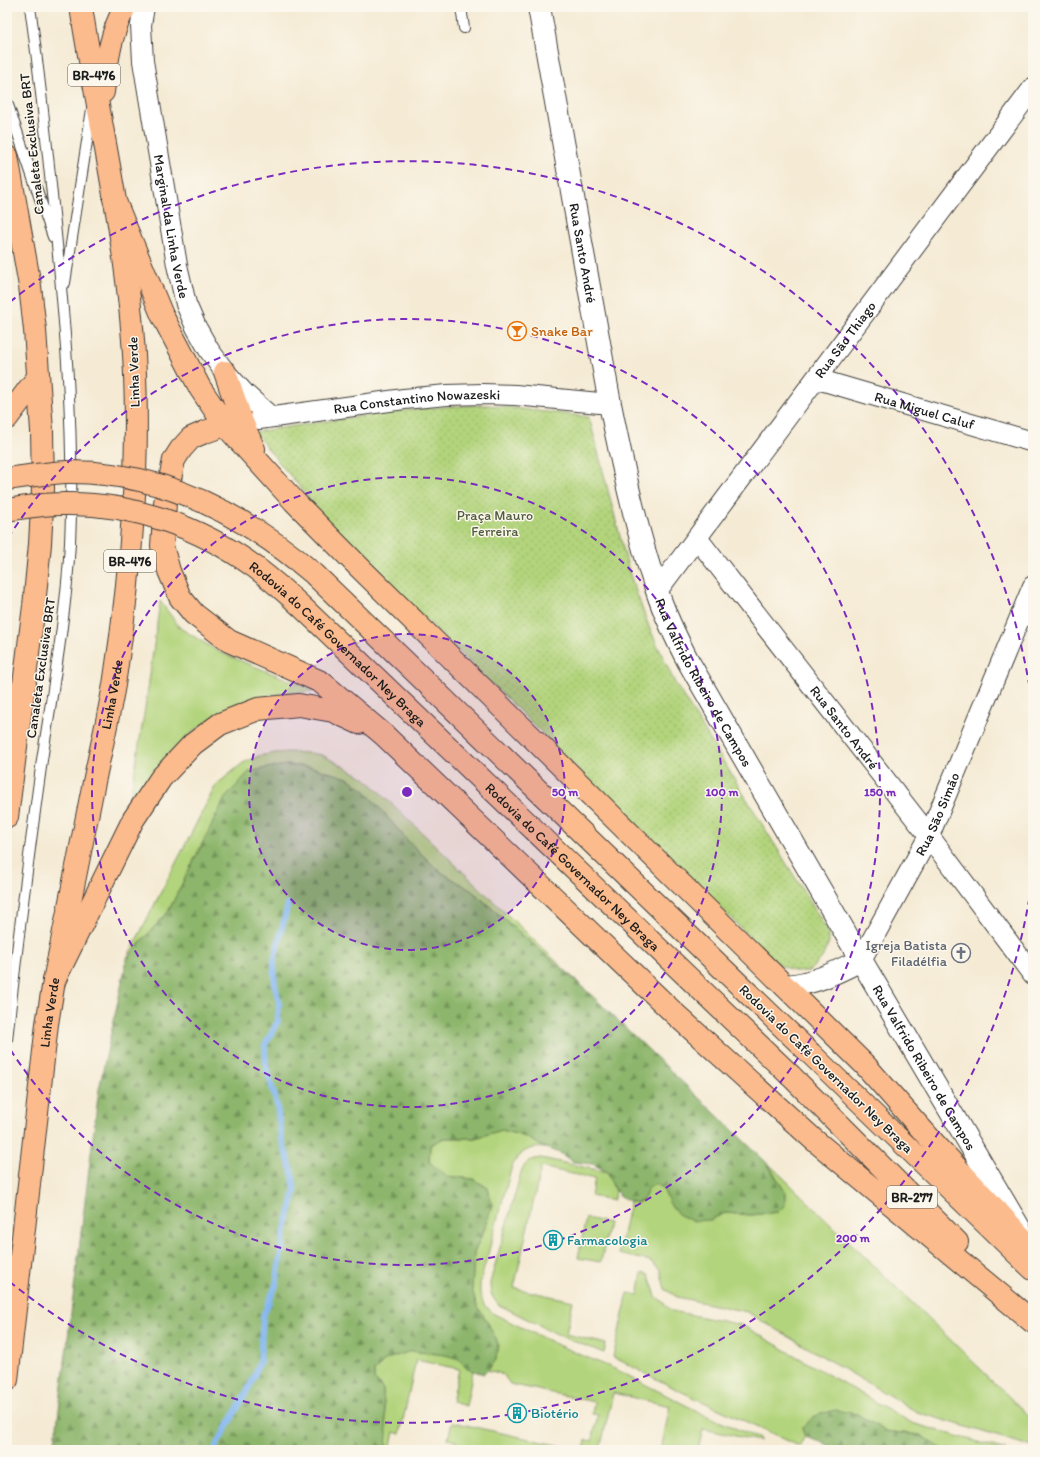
<svg xmlns="http://www.w3.org/2000/svg" width="1040" height="1457" font-family="Itim,sans-serif">
<style>
.grass{fill:#b2d47c;stroke:#67784c}
.forest{fill:url(#forest-firs);stroke:#546944}
.park{fill:url(#park-dots);stroke:#67784c}
.lines{fill:none;stroke-linecap:round;stroke-linejoin:round}
.stream{stroke:#82b6f0;stroke-width:6}
.service-casing{stroke:#3d3b38;stroke-width:12}
.minor-casing{stroke:#3d3b38;stroke-width:22}
.tertiary-casing{stroke:#3d3b38;stroke-width:24}
.trunk-casing{stroke:#3d3b38;stroke-width:24}
.motorway-casing{stroke:#3d3b38;stroke-width:24}
.service{stroke:#fff;stroke-width:10}
.minor{stroke:#fff;stroke-width:20}
.tertiary{stroke:#fff;stroke-width:22}
.trunk{stroke:#fbbb8d;stroke-width:22}
.motorway{stroke:#fbbb8d;stroke-width:22}
.motorway-bridge-casing{stroke:#3d3b38;stroke-width:24;stroke-linecap:butt}
.motorway-bridge{stroke:#fbbb8d;stroke-width:22}
.ring{fill:none;stroke:#7b2cbf;stroke-width:2;stroke-dasharray:7 5}
.labels{text-anchor:middle;dominant-baseline:central;stroke-width:3;stroke-linejoin:round;paint-order:stroke}
.shield{fill:#fbf7ec;stroke:#5f5e5a;stroke-width:1}
.shield-label{font-size:13px;font-weight:bold;fill:#1c1c1c}
.street-label{font-size:14px;fill:#1c1c1c;stroke:#fbf7ec}
.food-label{font-size:14px;fill:#c56008;stroke:#fbf7ec;text-anchor:start}
.park-label{font-size:14px;fill:#505c3e;stroke:#fbf7ec}
.worship-label{font-size:14px;fill:#5b616d;stroke:#fbf7ec;text-anchor:end}
.culture-label{font-size:14px;fill:#0d838f;stroke:#fbf7ec;text-anchor:start}
.centre{fill:#7b2cbf;stroke:#fbf7ec;stroke-width:2}
.ring-label{font-size:12px;text-anchor:middle;font-weight:bold;fill:#7b2cbf;stroke:#fbf7ec;stroke-width:3;stroke-linejoin:round;paint-order:stroke}
</style>
<defs>
<pattern id="forest-firs" width="22" height="20" patternUnits="userSpaceOnUse"><rect width="22" height="20" fill="#8db66c"/><path d="M5 1l3.5 6h-7zM16 11l3.5 6h-7z" fill="#729358"/></pattern>
<pattern id="park-dots" width="8" height="8" patternUnits="userSpaceOnUse"><rect width="8" height="8" fill="#b2d47c"/><path d="M2 2h.1M6 6h.1" fill="none" stroke="#98b56b" stroke-width="1.8" stroke-linecap="round"/></pattern>
</defs>
<rect width="100%" height="100%" fill="#fbf7ec"/>
<filter id="ink" filterUnits="userSpaceOnUse"><feTurbulence type="fractalNoise" baseFrequency=".025" numOctaves="2"/><feDisplacementMap in="SourceGraphic" scale="8" xChannelSelector="R" yChannelSelector="G"/><feConvolveMatrix kernelMatrix="1 2 1 2 8 2 1 2 1" color-interpolation-filters="sRGB"/></filter>
<filter id="wash" filterUnits="userSpaceOnUse"><feTurbulence type="fractalNoise" baseFrequency=".012" numOctaves="4" result="noise"/><feDisplacementMap in="SourceGraphic" scale="16" xChannelSelector="R" yChannelSelector="G"/><feGaussianBlur stdDeviation="0.9" result="paint"/><feColorMatrix in="noise" values="0 0 0 0 0 0 0 0 0 0 0 0 0 0 0 0 0 1.4 0 .05"/><feComposite in="paint" operator="in"/></filter>
<g filter="url(#wash)">
<rect width="100%" height="100%" fill="#f5ebd5"/>
<!-- grass -->
<path class="grass" d="M160,601l20,27 39,24 97,39 -40,3 -40,10 -41,26 -30,27 -37,54 19,-115z
M289,752l19,1 14,2 43,23 221,212 -114,-99 -34,-21 -32,-31 -41,-48 -17,-13 -37,-11 -23,-2 -22,3 -17,4 -54,86 -27,54 -41,46 89,-173 27,-22 16,-7 16,-3z
M502,1130l24,7 19,11c-17,-2 -24,4 -33,18l-32,117v11l4,11 10,9 66,32 57,24 88,45 55,24 -1,2 -56,-12 -5,21h-37l9,-44 -57,-13 -13,57h-16l2,-10 6,1 6,-26 -6,-1 2,-12 -84,-18 -7,-10 -16,-4 9,-10 -7,-35 -13,-21 -4,-15 2,-36 10,-23 8,-25 -4,-17 -15,-9 -26,-3 -18,-14 1,-17 14,-7h31z
M541,1158l66,14 9,19 -3,10 -22,-5 4,-17 -54,-12 -27,121 59,13 -7,33 40,10 -2,9 -39,-15 -66,-33c-7,-7 -9,-12 -9,-22l32,-114c5,-8 10,-10 19,-11z
M768,1163l265,257v27l-116,-35 -170,-100 -70,-15 -12,-8 -5,-19 -10,-9 -31,-7 11,-53 7,2 7,-4 4,-11 7,-4 7,3 8,17 40,16 15,-7 26,2 27,-3 7,-20z
M586,1218l23,5 -8,39 -23,-4z
M642,1273l7,2 7,21 16,15 70,14 170,98 94,27h-62l-24,-15 -35,-4 -28,-17 -55,14 3,9 -6,9 -117,-54 -69,-35 15,-64 10,2z
M411,1351c13,2 38,1 48,8 7,5 5,9 14,12l-7,35 -14,-4 7,-33 -43,-9 -16,74 -6,-2 -4,18h-5c5,-20 -2,-41 -2,-61l-9,-10v-8l13,-12z
M452,1422l113,25v3h-83l-26,-6v-3l-8,-2z"/>
<!-- forest -->
<path class="forest" d="M288,765l23,2 37,11 17,13 41,48 32,31 34,21 114,99 181,173 18,29v13l-7,7 -27,3 -26,-2 -15,7 -18,1 -14,-7 -8,-10 -8,-17 -7,-3 -7,4 -4,11 -7,4 -16,-5 -8,-12 -6,-14 -14,-8 -20,-2 -13,-9 -15,-5 -19,-11 -24,-7 -27,8h-31l-14,7 -1,17 18,14 26,3 15,9 4,17 -8,25 -10,23 -2,36 4,15 13,21 9,18 -2,17 -12,14 -17,-5 -8,-10 -14,-4 -34,-4 -24,8 -13,12v8l9,10c0,20 7,41 2,61h-331l45,-361 28,-130 18,-22 23,-25 57,-114 24,-26 17,-4z
M835,1410l22,4 28,17 35,4 24,15h-109l-14,-8 -16,-5 -3,-9 12,-12z"/>
<!-- park -->
<path class="park" d="M488,405l101,12 41,158 19,52 26,56 152,246 2,13 -7,16 -13,13h-16l-17,-8 -410,-403 -44,-46 -68,-82c78,-11 156,-26 234,-27z"/>
<g class="lines">
<!-- stream -->
<path class="stream" d="M214,1450l37,-66 9,-23 3,-45 13,-31 9,-56 10,-38 -3,-19 -11,-35 -4,-32 -11,-39 -1,-21 13,-24 1,-19 -4,-17 -1,-24 14,-57"/>
</g>
</g>
<g filter="url(#ink)">
<g class="lines">
<defs>
<path id="service" d="M461,7l3,21
M7,102l46,135
M65,283l27,-174
M7,1040c10,-94 22,-187 35,-280 11,-72 24,-144 28,-217 5,-110 -5,-220 -16,-329 -7,-69 -14,-138 -24,-207"/>
<g id="minor">
<path id="s1" d="M144,7l-3,18 2,36 34,204 9,39 10,23 13,23 16,22 20,22 26,23"/>
<path id="s2" d="M817,379l216,63"/>
<path id="s3" d="M259,419l145,-20 43,-4 36,-1 32,1 95,9"/>
<path id="s4" d="M697,538l232,298 104,139"/>
<path id="s5" d="M657,591l376,-503"/>
<path id="s6" d="M861,960l68,-124 104,-250"/>
</g>
<g id="tertiary">
<path id="s7" d="M539,7l71,397c13,63 26,126 47,187 8,24 19,47 31,70l173,299 159,269"/>
<path d="M785,986c29,-2 50,-13 76,-26"/>
</g>
<g id="trunk">
<path d="M103,92c4,-30 7,-58 22,-85"/>
<path d="M7,156l23,130 5,44 7,101 1,58 -3,55 -6,62 -27,211"/>
<path d="M114,199l48,116 38,73 25,37 69,76 64,65 507,499 67,76 101,109"/>
<path d="M225,372l17,50 12,27"/>
<path d="M7,418l31,-41"/>
<path id="s8" d="M7,1380l40,-356 7,-43c13,-65 26,-129 39,-194 7,-34 15,-68 21,-102 16,-103 25,-207 21,-311 -5,-124 -35,-245 -54,-367"/>
</g>
<path id="motorway" d="M225,425l-20,7 -14,6 -10,11 -7,11 -9,43 -3,43 7,25 11,26 14,17 35,27 92,41 63,53 290,278 139,126 220,183
M7,710l18,-26
M54,981l79,-161 28,-42 32,-34 27,-20 38,-15 41,-4 34,6 26,12
M811,1054l222,215
M791,1076l166,166"/>
</defs>
<!-- service casing -->
<use href="#service" class="service-casing"/>
<!-- minor casing -->
<use href="#minor" class="minor-casing"/>
<!-- tertiary casing -->
<use href="#tertiary" class="tertiary-casing"/>
<!-- trunk casing -->
<use href="#trunk" class="trunk-casing"/>
<!-- motorway casing -->
<use href="#motorway" class="motorway-casing"/>
<!-- service -->
<use href="#service" class="service"/>
<!-- minor -->
<use href="#minor" class="minor"/>
<!-- tertiary -->
<use href="#tertiary" class="tertiary"/>
<!-- trunk -->
<use href="#trunk" class="trunk"/>
<!-- motorway -->
<use href="#motorway" class="motorway"/>
<defs>
<g id="motorway-bridge">
<path d="M7,479c20,-3 40,-6 60,-7 94,-1 178,43 247,102l497,480"/>
<path id="s9" d="M7,510c18,-3 36,-6 55,-6 69,-2 138,23 193,63 17,13 32,26 47,40l489,469"/>
</g>
</defs>
<!-- motorway-bridge casing -->
<use href="#motorway-bridge" class="motorway-bridge-casing"/>
<!-- motorway-bridge -->
<use href="#motorway-bridge" class="motorway-bridge"/>
</g>
</g>
<!-- distance rings -->
<circle cx="407" cy="792" r="158" fill="#7b2cbf" fill-opacity=".12"/>
<g class="ring">
<circle cx="407" cy="792" r="158"/>
<circle cx="407" cy="792" r="315"/>
<path d="M8 538A473 473 0 1 1 8 1046"/>
<path d="M1033 874A631 631 0 0 1 10 1282M10 302A631 631 0 0 1 1033 710"/>
</g>
<!-- icons -->
<defs>
<symbol id="bar-ring" viewBox="-11 -11 22 22"><circle r="9.5" fill="#fbf7ec" stroke="#e8710a" stroke-width="1.5"/><path d="M-6-5H6L.8 .8V4.5H3.5V6h-7V4.5H-.8V.8Z" fill="#e8710a"/></symbol>
<symbol id="church-ring" viewBox="-11 -11 22 22"><circle r="9.5" fill="#fbf7ec" stroke="#6b7280" stroke-width="1.5"/><path d="M-1.2-6h2.4v3.5h3.3v2.4h-3.3V6h-2.4V-.1h-3.3v-2.4h3.3Z" fill="#6b7280"/></symbol>
<symbol id="building-ring" viewBox="-11 -11 22 22"><circle r="9.5" fill="#fbf7ec" stroke="#0f9aa8" stroke-width="1.5"/><path d="M-4-6H4V6H1V3H-1V6H-4ZM-2.5-4.3h1.7v1.8h-1.7ZM.8-4.3h1.7v1.8H.8ZM-2.5-1h1.7V.8h-1.7ZM.8-1h1.7V.8H.8Z" fill="#0f9aa8"/></symbol>
</defs>
<g fill-rule="evenodd">
<use href="#bar-ring" x="506" y="320" width="22" height="22"/>
<use href="#church-ring" x="950" y="942" width="22" height="22"/>
<use href="#building-ring" x="542" y="1229" width="22" height="22"/>
<use href="#building-ring" x="506" y="1402" width="22" height="22"/>
</g>
<g class="labels">
<!-- shield labels -->
<g class="shield">
<rect x="68" y="64" width="52" height="22" rx="3"/>
<rect x="104" y="550" width="52" height="22" rx="3"/>
<rect x="887" y="1186" width="50" height="22" rx="3"/>
</g>
<g class="shield-label">
<text x="94" y="75">BR-476</text>
<text x="130" y="561">BR-476</text>
<text x="912" y="1197">BR-277</text>
</g>
<!-- street labels -->
<g class="street-label">
<text transform="translate(32 144) rotate(-96)">Canaleta Exclusiva BRT</text>
<text stroke="none"><textPath href="#s1" startOffset="222">Marginal da Linha Verde</textPath></text>
<text stroke="none"><textPath href="#s7" startOffset="250">Rua Santo André</textPath></text>
<text stroke="none"><textPath href="#s5" startOffset="314">Rua São Thiago</textPath></text>
<text transform="translate(134 372) rotate(-92)">Linha Verde</text>
<text stroke="none"><textPath href="#s3" startOffset="159">Rua Constantino Nowazeski</textPath></text>
<text stroke="none"><textPath href="#s2" startOffset="112">Rua Miguel Caluf</textPath></text>
<text stroke="none"><textPath href="#s9" startOffset="375">Rodovia do Café Governador Ney Braga</textPath></text>
<text transform="translate(41 668) rotate(-82)">Canaleta Exclusiva BRT</text>
<text stroke="none"><textPath href="#s7" startOffset="699">Rua Valfrido Ribeiro de Campos</textPath></text>
<text stroke="none"><textPath href="#s8" startOffset="694">Linha Verde</textPath></text>
<text stroke="none"><textPath href="#s4" startOffset="240">Rua Santo André</textPath></text>
<text stroke="none"><textPath href="#s6" startOffset="165">Rua São Simão</textPath></text>
<text stroke="none"><textPath href="#s9" startOffset="699">Rodovia do Café Governador Ney Braga</textPath></text>
<text stroke="none"><textPath href="#s8" startOffset="370">Linha Verde</textPath></text>
<text stroke="none"><textPath href="#s7" startOffset="1143">Rua Valfrido Ribeiro de Campos</textPath></text>
<text transform="translate(826 1069) rotate(44)">Rodovia do Café Governador Ney Braga</text>
</g>
<!-- food labels -->
<g class="food-label">
<text x="531" y="331">Snake Bar</text>
</g>
<!-- park labels -->
<g class="park-label">
<text x="495" y="515">Praça Mauro<tspan x="495" dy="16">Ferreira</tspan></text>
</g>
<!-- worship labels -->
<g class="worship-label">
<text x="947" y="945">Igreja Batista<tspan x="947" dy="16">Filadélfia</tspan></text>
</g>
<!-- culture labels -->
<g class="culture-label">
<text x="567" y="1240">Farmacologia</text>
<text x="531" y="1413">Biotério</text>
</g>
</g>
<circle cx="407" cy="792" r="6" class="centre"/>
<g class="ring-label">
<text x="565" y="796">50 m</text>
<text x="722" y="796">100 m</text>
<text x="880" y="796">150 m</text>
<text x="853" y="1242">200 m</text>
</g>
<!-- margin -->
<rect width="1040" height="1457" fill="none" stroke="#fbf7ec" stroke-width="24"/>
</svg>
